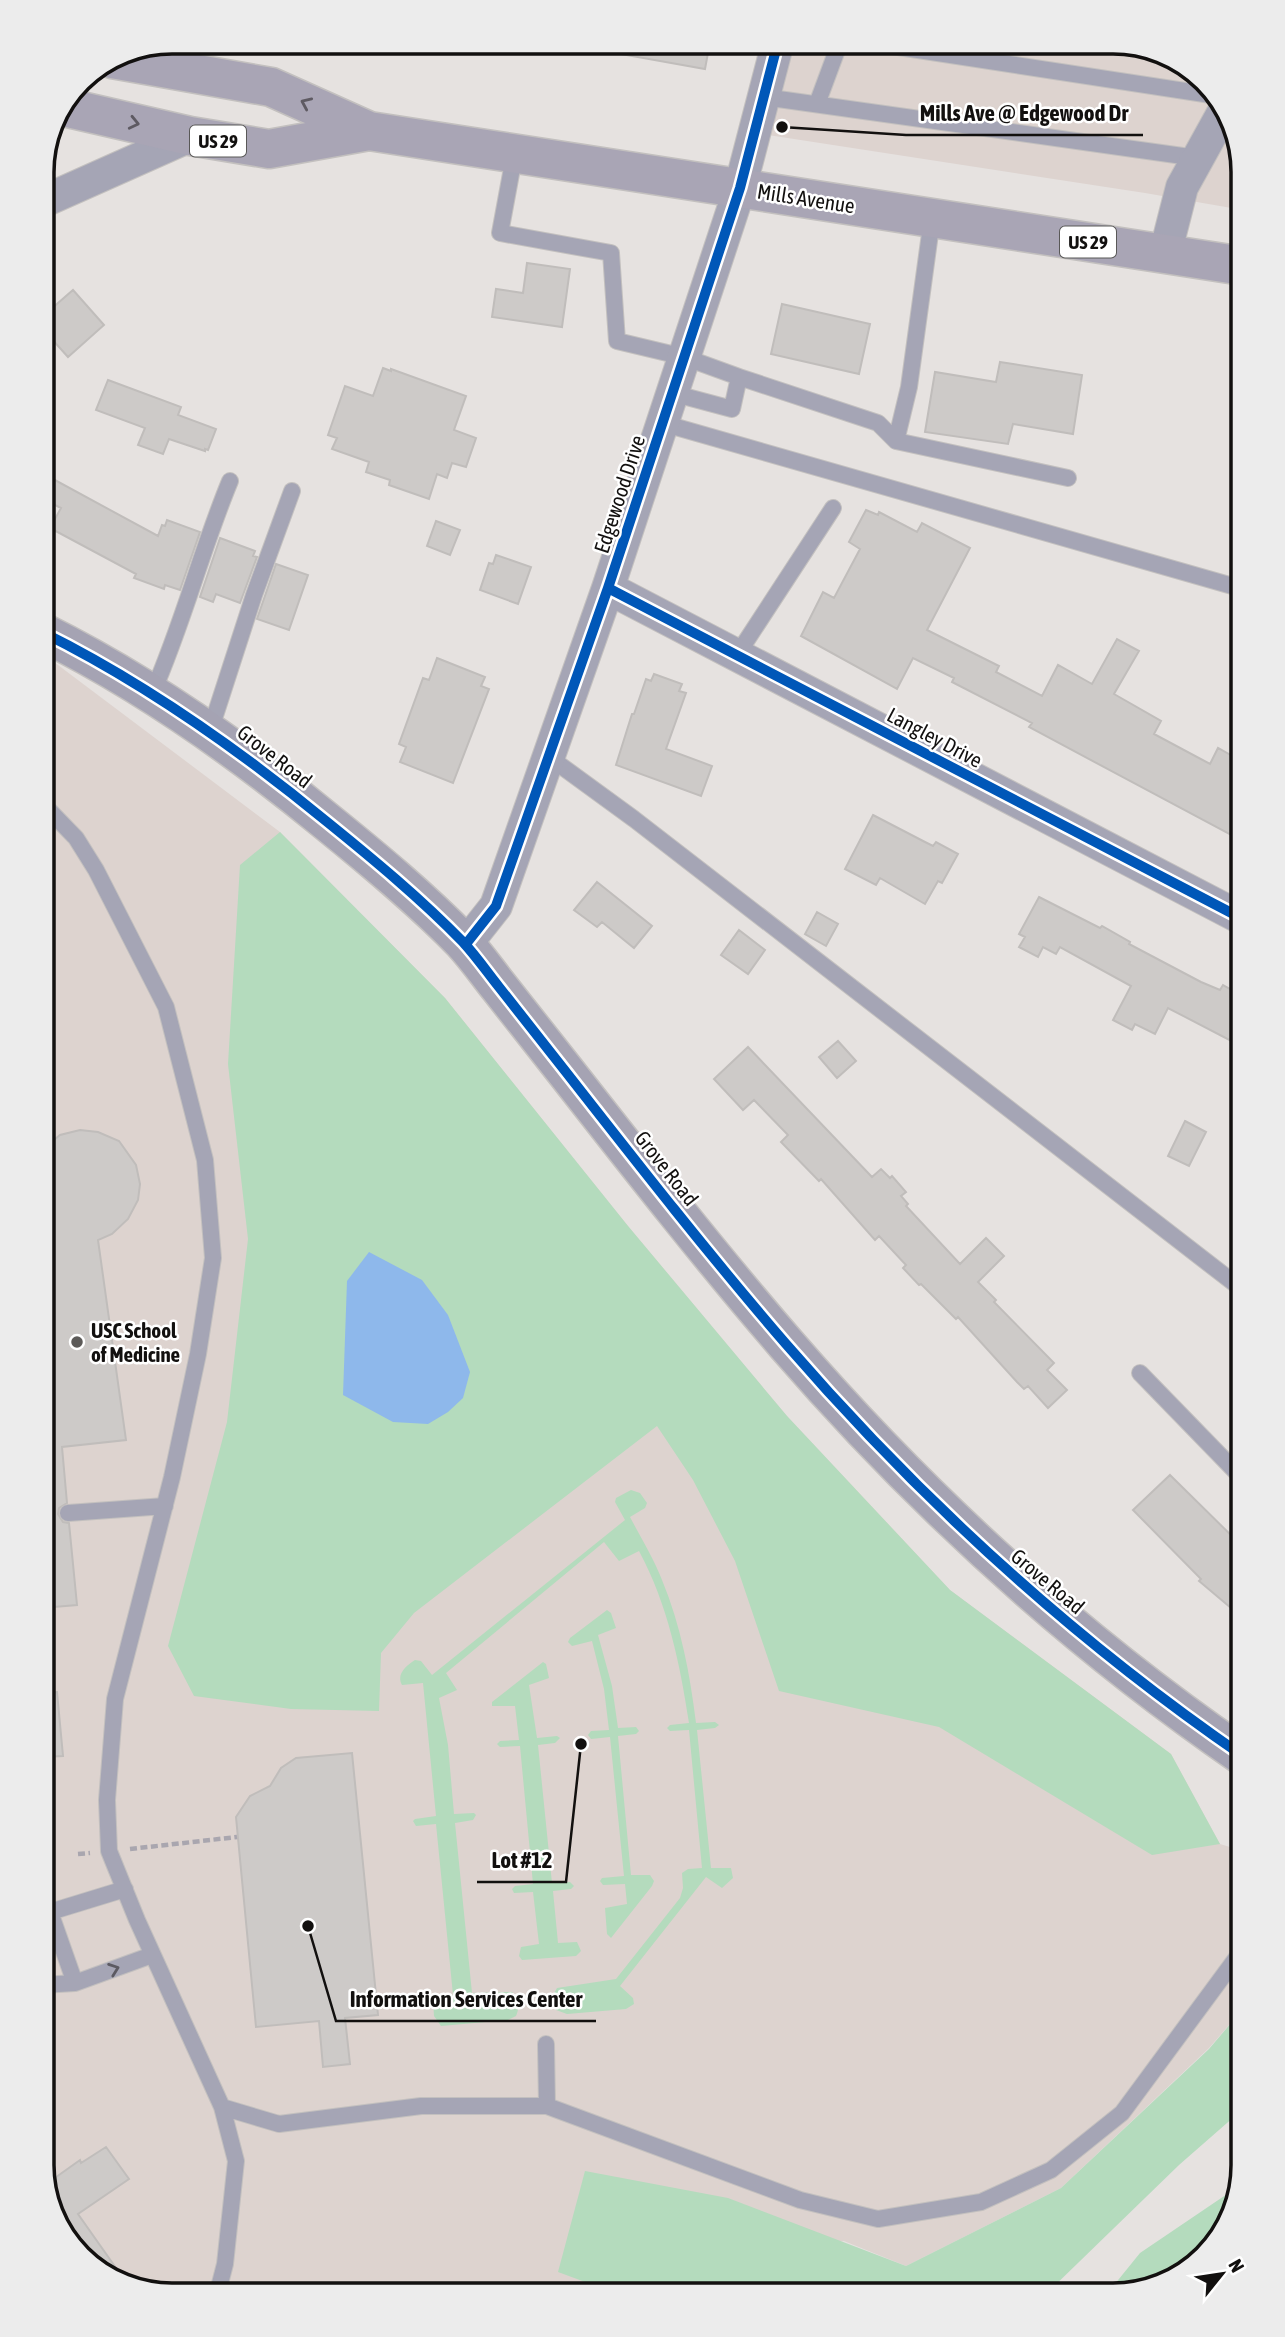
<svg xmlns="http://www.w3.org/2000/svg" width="1285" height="2337" font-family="'Asap Condensed',sans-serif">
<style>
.built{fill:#ddd3cf}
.green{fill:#b4dbbd}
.water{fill:#8eb8eb}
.building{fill:#cdcac8;stroke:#c0bdbb;stroke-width:2}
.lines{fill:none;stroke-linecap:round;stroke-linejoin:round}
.lane-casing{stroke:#c3c0bf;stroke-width:18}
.street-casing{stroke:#c3c0bf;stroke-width:34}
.secondary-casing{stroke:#c3c0bf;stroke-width:41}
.primary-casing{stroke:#c3c0bf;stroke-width:41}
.path{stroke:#a9a6af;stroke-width:4.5;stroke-dasharray:7 3.5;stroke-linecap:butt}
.lane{stroke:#a5a5b5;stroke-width:16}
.street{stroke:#a5a5b5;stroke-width:32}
.secondary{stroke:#a5a3b3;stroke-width:38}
.primary{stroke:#a9a5b5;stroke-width:38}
.cycleway-casing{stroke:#fff;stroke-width:15}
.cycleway{stroke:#0057b8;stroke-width:10}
.oneway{stroke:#5e5a62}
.oneway2{stroke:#5c5a62}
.poi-dot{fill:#5c5a58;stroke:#fff;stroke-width:2.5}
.labels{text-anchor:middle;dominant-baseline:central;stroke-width:5;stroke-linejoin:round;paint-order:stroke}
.shield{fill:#fff;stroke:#595857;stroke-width:2}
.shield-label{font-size:19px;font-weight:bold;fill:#12100f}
.street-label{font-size:21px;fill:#12100f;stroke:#fff}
.poi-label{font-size:21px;font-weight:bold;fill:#12100f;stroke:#fff;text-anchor:start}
.rim{fill:none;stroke:#12100f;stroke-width:3.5}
.leader{fill:none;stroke:#12100f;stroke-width:2.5}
.callout-dot{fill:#12100f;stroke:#fff;stroke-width:2.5}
.callout-label{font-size:23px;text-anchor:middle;font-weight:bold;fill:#12100f;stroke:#fff;stroke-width:5;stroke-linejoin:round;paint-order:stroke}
</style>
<rect width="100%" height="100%" fill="#e6e2e0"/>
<!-- built -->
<path class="built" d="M790,42h332l64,22 47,58 10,50v38l-98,-17 -377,-58z
M42,653l238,179 165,166 183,228 159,190 163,174 221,164 49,90 23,7v158l-34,39 -148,140 -155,78 -62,-25 -286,30 46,18 4,6h-444l-65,-22 -47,-58 -10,-50z"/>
<!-- green -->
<path class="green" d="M280,832l165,166 183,228 159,190 163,174 221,164 49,90 -68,11 -213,-128 -160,-36 -44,-130 -42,-81 -36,-54 -243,187 -33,40 -2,58 -88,-2 -97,-13 -26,-50 59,-224 21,-183 -20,-175 12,-199z
M631,1490l9,3 7,10 -2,5 -15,9c11,21 24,42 32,63 19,46 28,94 34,143l19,-1 4,3 -4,3 -18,2 14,138h20l2,10 -11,10 -16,-11 -86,109 13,12 1,6 -8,5 -59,5 -11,-4 -4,-13 5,-9 59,-9 64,-81 3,-10 -1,-15 6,-4 14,-1 -13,-138 -19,1 -3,-3 3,-3 19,-2c-9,-59 -21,-118 -50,-172l-20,10 -15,-19 -158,131 11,17 -18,8 9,47 6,69 20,-1 2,2 -3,5 -18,3 17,170 40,-1c7,7 8,15 4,24l-8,4 -67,6 -7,-10 -1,-16 20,-5 -17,-171 -20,2 -3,-5 2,-2 21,-3 -13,-133 -21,2c-6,-11 4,-19 13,-25l6,1 11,14 193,-155 -10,-18 1,-4z
M607,1610l4,3 5,15 -18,7 14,51 6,42 18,-1 3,4 -3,3 -18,2 13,139h19l4,6 -2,5 -41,52 -4,-4 -2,-26 22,-4 -2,-20 -22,1 -3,-4 2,-3 22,-2 -14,-139 -19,2 -3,-4 3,-4 18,-1 -5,-41 -12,-48 -20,5 -4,-4 2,-4z
M543,1662l3,2 3,14 -20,7 8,53 20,-2 3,2 -5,5 -17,2 14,138 18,-1 4,4 -3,3 -18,2 5,52 19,-1 4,9 -5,5 -54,4 -3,-4 2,-9 18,-3 -6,-52 -19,1 -2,-4 3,-3 18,-2 -13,-138 -20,1 -3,-3 3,-3 19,-1 -4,-34h-23v-4z
M1243,2009v100l-64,56 -134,130h-437l-4,-6 -46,-17 27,-101 143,27 178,68 155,-78 148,-139z
M1236,2188l-15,50 -58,47 -57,10 34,-42z"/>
<!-- water -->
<path class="water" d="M369,1252l53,28 26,35 22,57 -7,26 -15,14 -20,12 -35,-2 -50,-27 4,-114z"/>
<!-- building -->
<path class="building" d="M616,42h94l-5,27 -90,-16z
M527,263l43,6 -8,58 -70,-10 4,-28 27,4z
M73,290l31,35 -36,32 -26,-29v-11z
M782,304l88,20 -11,50 -88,-20z
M1000,362l82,13 -9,59 -60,-10 -5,20 -83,-12 10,-60 61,10z
M383,368l8,3v-2l75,27 -12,34 22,8 -10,29 -14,-4 -5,15 -10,-4 -8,25 -40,-14 1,-5 -24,-8 3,-10 -37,-13 5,-11 -9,-3 17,-49 28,10z
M108,380l73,27 -3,8 38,14 -8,21 -3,-1v2l-36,-12 -6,15 -25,-9 7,-17 -49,-18z
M53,479l105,57 4,-11 3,1 2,-6 33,12 -20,58 -15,-5 -1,4 -30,-11 2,-4 -86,-46 11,-20 -18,-9z
M866,510l12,5 1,-3 38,20 5,-9 48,25 -43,82 72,36 -3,6 46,24 16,-31 34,19 25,-45 22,12 -25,43 47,27 -7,13 56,30 8,-16 25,14v61l-8,14 -206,-110 3,-4 -80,-41 2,-4 -41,-20 -16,31 -96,-53 22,-44 11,6 26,-49 -11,-7z
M436,521l24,9 -10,25 -23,-9z
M220,538l35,13 -2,5 4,1 -17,46 -24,-9 -3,8 -13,-5z
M496,555l35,12 -13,37 -38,-14 9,-27 4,1z
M276,564l32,11 -19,55 -32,-11z
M437,658l48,19 -4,9 8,3 -36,94 -53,-21 6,-15 -7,-3 24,-66 6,2z
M654,674l28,10 -3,7 7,2 -20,56 46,17 -11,30 -85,-31 16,-51h2l12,-35 5,2z
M873,815l52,27 8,4 3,-4 22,12 -16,29 -4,-2 -13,23 -45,-26 -4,7 -31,-16z
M597,882l55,44 -18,22 -32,-26 -5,5 -23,-17z
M1039,897l61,31 2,-2 28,16 -1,2 72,38 19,8 3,-5 20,11v51l-75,-39 -13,26 -20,-10 -3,6 -19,-10 18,-34 -71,-39 -4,7 -13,-7 -5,10 -19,-10 6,-10 -6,-3z
M817,912l21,12 -12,22 -21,-12z
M739,930l26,20 -17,24 -27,-19z
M838,1041l18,20 -19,17 -18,-21z
M748,1047l124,130 9,-8 9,9 2,-2 14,16 -5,4 7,8 -2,2 54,58 26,-26 18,18 -26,26 18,18 -2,2 60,61 -7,7 20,20 -19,18 -20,-22 -4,3 -7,-7 -59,-65 -2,2 -35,-35 -2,1 -16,-17 3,-3 -27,-29 -4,4 -54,-61 -2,2 -38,-39 7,-7 -34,-35 -11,10 -29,-31z
M1185,1121l21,11 -17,34 -21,-10z
M80,1130l18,2 21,9 17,24 4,19 -2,16 -10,19 -16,15 -14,6 28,200 -64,7 5,56 -8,5 -1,6 5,8 6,1 8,82 -35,3v-458l18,-15z
M1170,1475l73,72v71l-44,-37 2,-2 -68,-69z
M57,1692l6,64 -21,1v-64z
M352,1753l26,262 -33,3 5,46 -27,3 -4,-46 -63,6 -20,-210 14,-21 20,-10 11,-18 15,-10z
M106,2147l23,32 -51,35 38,54 -10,7 -7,-2 -47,-58 -5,-27 7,-5 -2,-3 28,-20 1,3z"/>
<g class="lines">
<defs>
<path id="lane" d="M866,42l345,53
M764,97l433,61
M817,104l23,-62
M515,152l-15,81 111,20 6,88 67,16 55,20 -7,32 -60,-16
M739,377l139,46 18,18 172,37
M662,423l581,166
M896,441l13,-54 23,-168
M737,655l96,-147
M152,694c31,-70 49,-143 78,-213
M210,731l44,-136 38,-104
M549,757l85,62 609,471
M42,803l34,35 20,32 70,137 39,153 8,98 -15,96 -26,123 -57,222 -8,101 2,51 28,69 85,187 14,54 -11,103 -8,31
M1140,1373l103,106
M68,1513l97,-7
M50,1912l25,71
M42,1913l8,-1 75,-23
M42,1985l33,-2 77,-28
M547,2106l253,94 78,19 103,-17 70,-32 71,-57 121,-164
M222,2107l57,17 142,-18h126l-1,-62"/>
<path id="street" d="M42,202l148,-66
M1165,254l17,-67 42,-76
M608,588l635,331
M466,944l30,-38 112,-318 132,-400 38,-146"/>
<path id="secondary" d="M42,632c103,51 195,116 284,189 47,38 94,77 137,121 13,14 24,30 36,45 23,29 45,57 67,85 72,92 144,184 220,272 135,156 287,295 457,412"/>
<path id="primary" d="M112,59l159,28 98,44 874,135
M68,108l122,28 79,13 100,-18"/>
</defs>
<!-- lane casing -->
<use href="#lane" class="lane-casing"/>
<!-- street casing -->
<use href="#street" class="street-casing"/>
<!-- secondary casing -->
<use href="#secondary" class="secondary-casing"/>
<!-- primary casing -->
<use href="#primary" class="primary-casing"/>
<!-- path -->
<path class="path" d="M130,1849l107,-12
M78,1854l12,-1"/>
<!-- lane -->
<use href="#lane" class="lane"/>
<!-- street -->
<use href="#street" class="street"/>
<!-- secondary -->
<use href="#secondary" class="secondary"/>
<!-- primary -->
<use href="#primary" class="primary"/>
<defs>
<path id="cycleway" d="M608,588l635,331
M42,632c103,51 195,116 284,189 47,38 94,77 137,121 13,14 24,30 36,45 23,29 45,57 67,85 72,92 144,184 220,272 135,156 287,295 457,412
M466,944l30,-38 112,-318 132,-400 38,-146"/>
</defs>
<!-- cycleway casing -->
<use href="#cycleway" class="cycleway-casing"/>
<!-- cycleway -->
<use href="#cycleway" class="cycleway"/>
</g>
<!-- one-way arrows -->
<defs><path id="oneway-chevron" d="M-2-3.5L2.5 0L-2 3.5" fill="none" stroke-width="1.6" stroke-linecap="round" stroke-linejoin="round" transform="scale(1.75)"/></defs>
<g class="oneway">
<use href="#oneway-chevron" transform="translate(306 103) rotate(-156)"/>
<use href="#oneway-chevron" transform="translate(134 123) rotate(13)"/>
</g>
<use class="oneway2" href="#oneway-chevron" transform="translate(114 1969) rotate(-20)"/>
<!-- markers -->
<circle class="poi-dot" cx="77" cy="1342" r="7"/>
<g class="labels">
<!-- shield labels -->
<g class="shield">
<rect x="190" y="125.5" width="56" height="31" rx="5"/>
<rect x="1060" y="226.5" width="56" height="31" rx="5"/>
</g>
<g class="shield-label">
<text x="218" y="141">US 29</text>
<text x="1088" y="242">US 29</text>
</g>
<!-- street labels -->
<g class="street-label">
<text transform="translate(806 198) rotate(9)">Mills Avenue</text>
<text transform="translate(619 494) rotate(-72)">Edgewood Drive</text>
<text transform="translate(935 737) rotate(28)">Langley Drive</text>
<text transform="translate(275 756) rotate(38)">Grove Road</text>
<text transform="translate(667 1168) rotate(52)">Grove Road</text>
<text transform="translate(1048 1581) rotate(40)">Grove Road</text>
</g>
<!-- poi labels -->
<g class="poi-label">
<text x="91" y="1330">USC School<tspan x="91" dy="24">of Medicine</tspan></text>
</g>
</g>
<!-- crop -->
<path d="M0 0H1285V2337H0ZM172 54H1113A118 118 0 0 1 1231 172V2165A118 118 0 0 1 1113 2283H172A118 118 0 0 1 54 2165V172A118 118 0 0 1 172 54Z" fill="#ececec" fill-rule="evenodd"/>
<path class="rim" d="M172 54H1113A118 118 0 0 1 1231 172V2165A118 118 0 0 1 1113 2283H172A118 118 0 0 1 54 2165V172A118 118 0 0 1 172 54Z"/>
<!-- callouts -->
<path class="leader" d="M782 127L906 135H1143M581 1744L566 1882H477M308 1926L336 2021H596"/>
<g class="callout-dot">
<circle cx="782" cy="127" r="7"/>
<circle cx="581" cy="1744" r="7"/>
<circle cx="308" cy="1926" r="7"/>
</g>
<g class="callout-label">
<text x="1024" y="121">Mills Ave @ Edgewood Dr</text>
<text x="522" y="1868">Lot #12</text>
<text x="466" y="2007">Information Services Center</text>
</g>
<!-- north arrow -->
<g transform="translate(1222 2274) rotate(60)" stroke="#ffffff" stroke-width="5" paint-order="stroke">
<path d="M0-5L12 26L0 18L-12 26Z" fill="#12100f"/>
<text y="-10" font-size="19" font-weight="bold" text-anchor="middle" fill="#12100f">N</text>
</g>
</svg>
